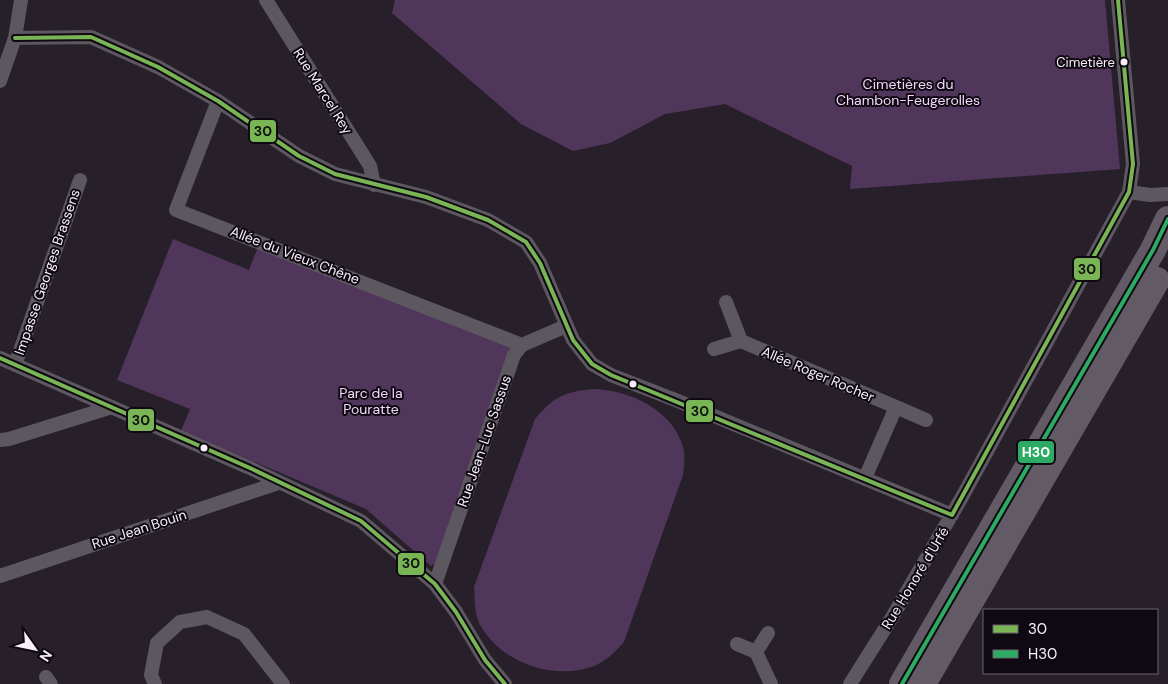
<svg xmlns="http://www.w3.org/2000/svg" width="1168" height="684" font-family="'DM Sans',sans-serif">
<style>
.green{fill:#51365b}
.lines{fill:none;stroke-linecap:round;stroke-linejoin:round}
.street{stroke:#5d5760;stroke-width:14}
.highway{stroke:#625b66;stroke-width:26}
.bus-1-casing{stroke:#0f0911;stroke-width:8}
.bus-2-casing{stroke:#0f0911;stroke-width:8}
.bus-1{stroke:#79b555;stroke-width:4}
.bus-2{stroke:#2daa63;stroke-width:4}
.bus-dot{fill:#f7eefa;stroke:#0f0911;stroke-width:2}
.labels{text-anchor:middle;dominant-baseline:central;stroke-width:4;stroke-linejoin:round;paint-order:stroke}
.bus-label{font-size:13px;fill:#f7eefa;stroke:#0f0911;text-anchor:end}
.park-label{font-size:14px;fill:#f2d9fc;stroke:#0f0911}
.street-label{font-size:14px;fill:#f7eefa;stroke:#0f0911}
.line-badge{stroke:#0f0911;stroke-width:2}
.badge-label{font-size:14px;text-anchor:middle;font-weight:bold;fill:#fff}
.pale-badge-label{font-size:14px;text-anchor:middle;font-weight:bold;fill:#111}
</style>
<rect width="100%" height="100%" fill="#27202a"/>
<!-- green -->
<path class="green" d="M395,0h710l15,169 -270,20 2,-23 -127,-62 -60,10 -55,29 -37,8 -52,-27 -129,-111z
M173,239l76,31 9,-23 253,99 -74,216 -6,4 -65,-57 -185,-78 9,-22 -73,-29z
M594,389c34,1 77,20 88,55 4,10 2,20 1,31l-59,167c-9,10 -18,19 -30,24 -39,15 -91,-3 -112,-38 -8,-12 -7,-28 -8,-41l61,-168c18,-22 31,-28 59,-30z"/>
<g class="lines">
<!-- street -->
<path class="street" d="M266,0l104,166 4,19
M15,38l76,-1 67,30 60,34 81,55 36,18 91,23 62,23 38,22 14,21 33,77 19,24 19,11 67,26 274,114
M0,81l15,-43 6,-38
M218,101l-42,109 346,135
M1129,192l21,3 18,-1
M726,302l15,39 155,66 -31,71
M714,349l27,-8
M0,358l250,110 111,53 74,63 21,28 29,48 20,24
M15,365l65,-185
M896,407l30,13
M0,440l9,-1 103,-32
M0,576l278,-93
M435,584l79,-229 8,-10 44,-19
M737,644l19,8 15,32
M756,652l12,-19
M46,677l5,7
M155,684l-4,-9 6,-32 23,-21 27,-5 37,17 39,50
M850,684l41,-65 71,-122 167,-305 4,-28 -15,-164"/>
<!-- highway -->
<path class="highway" d="M902,684l251,-434 15,-31
M923,684l234,-404"/>
<defs>
<path id="bus-1" d="M15,38l76,-1 67,30 60,34 81,55 36,18 91,23 62,23 38,22 14,21 33,77 19,24 19,11 341,140
M0,358l250,110 111,53 74,63 21,28 29,48 20,24
M952,515l177,-323 4,-28 -15,-164"/>
<path id="bus-2" d="M902,684l251,-434 15,-31"/>
</defs>
<!-- bus-1 casing -->
<use href="#bus-1" class="bus-1-casing"/>
<!-- bus-2 casing -->
<use href="#bus-2" class="bus-2-casing"/>
<!-- bus-1 -->
<use href="#bus-1" class="bus-1"/>
<!-- bus-2 -->
<use href="#bus-2" class="bus-2"/>
</g>
<!-- markers -->
<g class="bus-dot">
<circle cx="1124" cy="62" r="4.5"/>
<circle cx="633" cy="384" r="4.5"/>
<circle cx="204" cy="448" r="4.5"/>
</g>
<g class="labels">
<!-- bus labels -->
<g class="bus-label">
<text x="1115" y="62">Cimetière</text>
</g>
<!-- park labels -->
<g class="park-label">
<text x="908" y="84">Cimetières du<tspan x="908" dy="16">Chambon-Feugerolles</tspan></text>
<text x="371" y="393">Parc de la<tspan x="371" dy="16">Pouratte</tspan></text>
</g>
<!-- street labels -->
<g class="street-label">
<text transform="translate(323 91) rotate(58)">Rue Marcel Rey</text>
<text transform="translate(295 255) rotate(21)">Allée du Vieux Chêne</text>
<text transform="translate(47 272) rotate(-71)">Impasse Georges Brassens</text>
<text transform="translate(818 374) rotate(23)">Allée Roger Rocher</text>
<text transform="translate(484 441) rotate(-71)">Rue Jean-Luc Sassus</text>
<text transform="translate(139 529) rotate(-18)">Rue Jean Bouin</text>
<text transform="translate(915 578) rotate(-59)">Rue Honoré d'Urfé</text>
</g>
</g>
<g class="line-badge">
<rect x="249" y="119" width="28" height="24" rx="5" fill="#79b555"/>
<rect x="1073" y="257" width="28" height="24" rx="5" fill="#79b555"/>
<rect x="685" y="399" width="29" height="24" rx="5" fill="#79b555"/>
<rect x="127" y="408" width="28" height="24" rx="5" fill="#79b555"/>
<rect x="1017" y="440" width="38" height="24" rx="5" fill="#2daa63"/>
<rect x="397" y="552" width="28" height="24" rx="5" fill="#79b555"/>
</g>
<g class="badge-label">
<text x="1036" y="457">H30</text>
</g>
<g class="pale-badge-label">
<text x="263" y="136">30</text>
<text x="1087" y="274">30</text>
<text x="700" y="416">30</text>
<text x="141" y="425">30</text>
<text x="411" y="568">30</text>
</g>
<!-- legend -->
<rect x="983" y="609" width="175" height="65" fill="#0f0911" stroke="#6c656e"/>
<rect x="993" y="625" width="25" height="8" fill="#79b555" stroke="#6c656e"/>
<text x="1028" y="634" font-size="15" fill="#f7eefa">30</text>
<rect x="993" y="650" width="25" height="8" fill="#2daa63" stroke="#6c656e"/>
<text x="1028" y="659" font-size="15" fill="#f7eefa">H30</text>
<!-- north arrow -->
<g transform="translate(35 649) rotate(123)" stroke="#0f0911" stroke-width="4" paint-order="stroke">
<path d="M0-4L9 19L0 12L-9 19Z" fill="#f7eefa"/>
<text y="-8" font-size="14" font-weight="bold" text-anchor="middle" fill="#f7eefa">N</text>
</g>
</svg>
